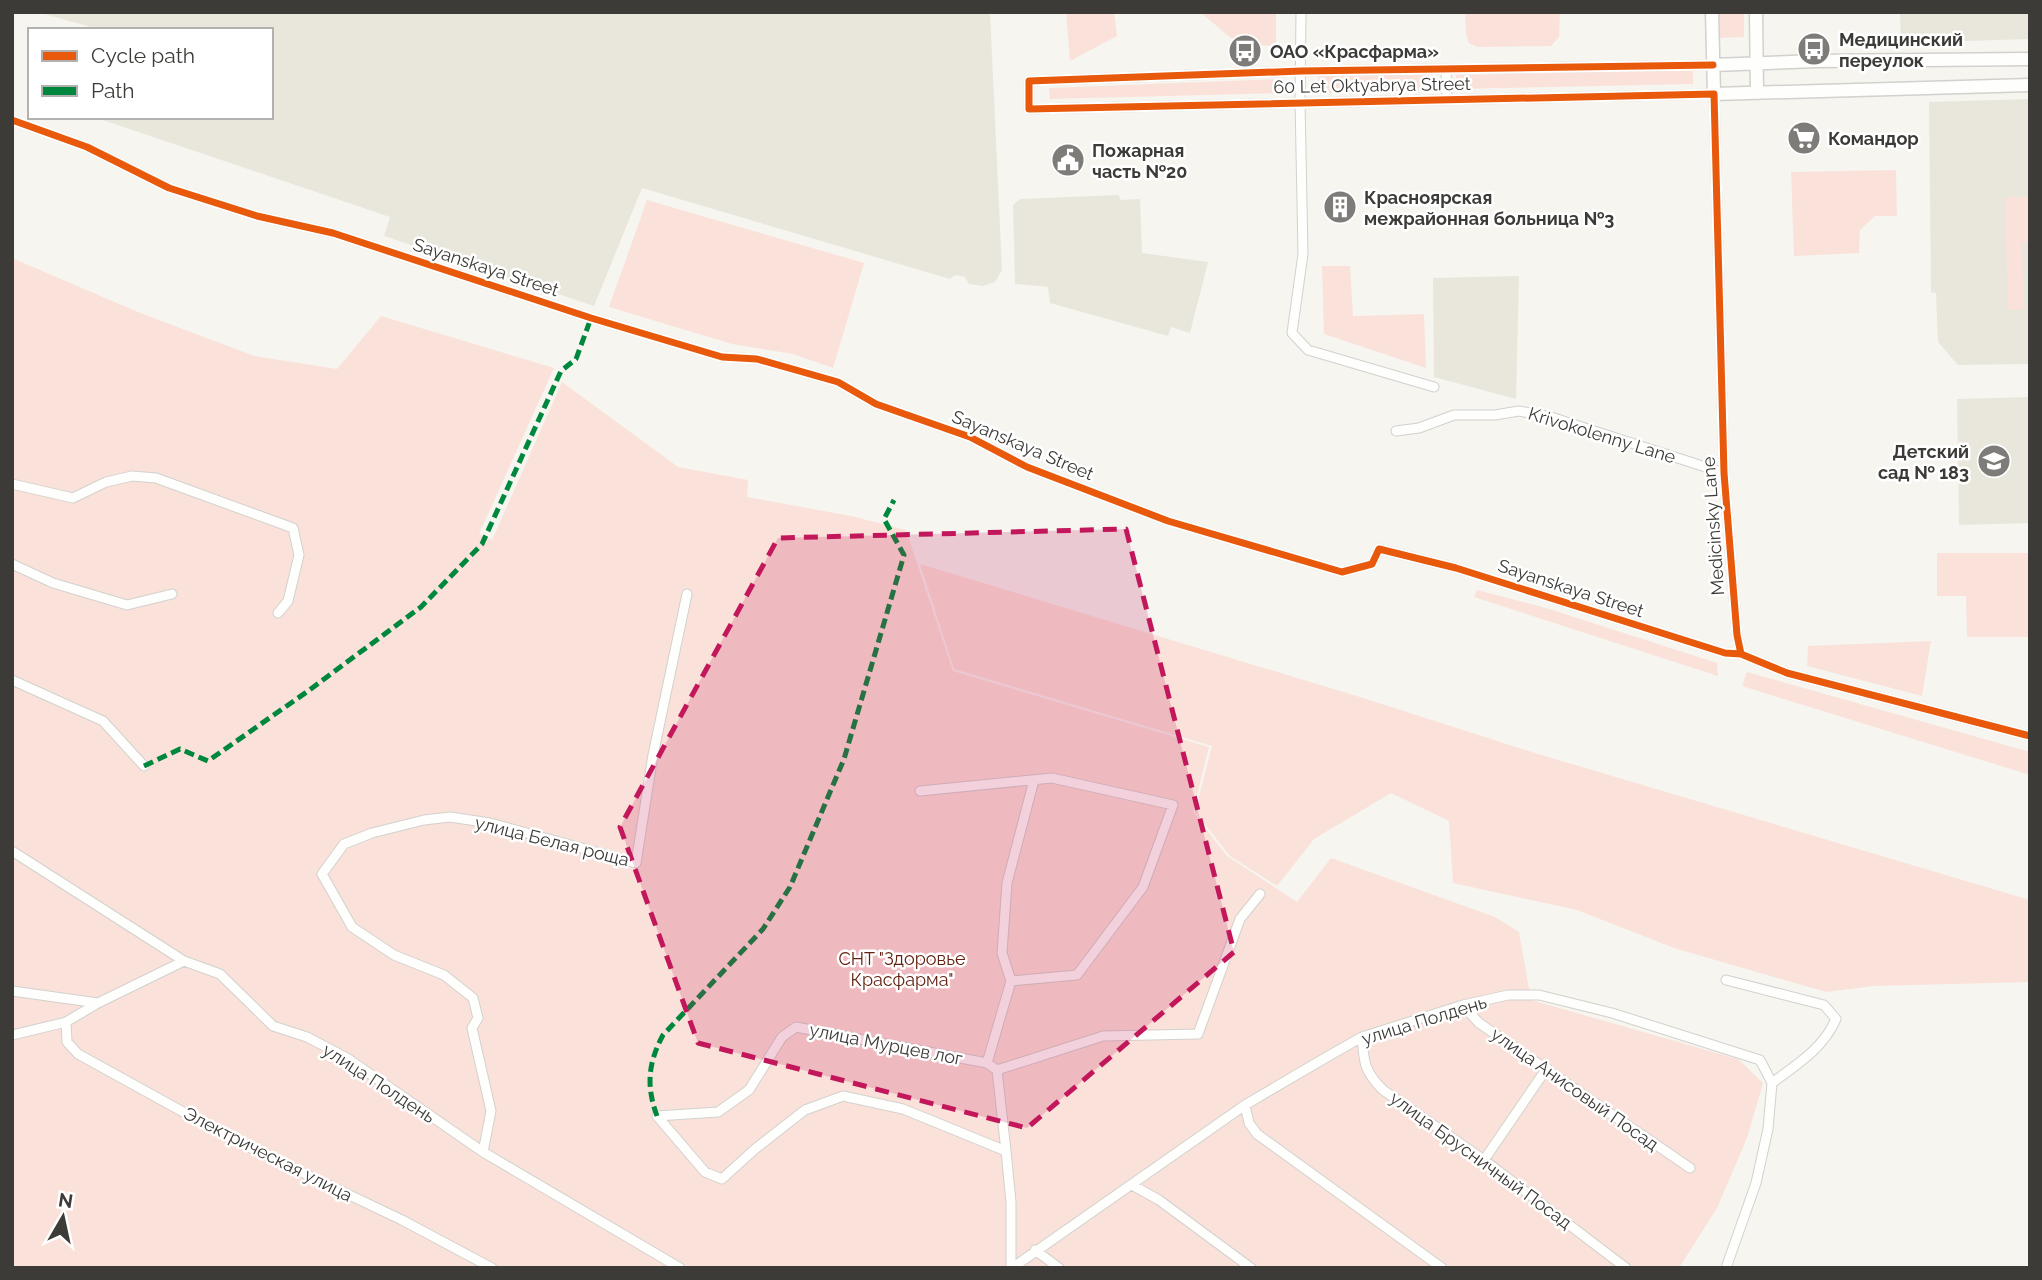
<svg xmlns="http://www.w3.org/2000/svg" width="2042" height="1280" font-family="Raleway,sans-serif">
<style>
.built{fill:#e9e7dc}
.green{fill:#fae2da}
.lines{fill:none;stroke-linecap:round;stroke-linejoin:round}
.street-casing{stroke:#d2d1cd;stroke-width:11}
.secondary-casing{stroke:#d2d1cd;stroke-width:15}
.street{stroke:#fefefd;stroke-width:9}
.secondary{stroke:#fefefd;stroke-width:12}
.quiet{stroke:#00873e;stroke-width:5;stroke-dasharray:10 5;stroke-linecap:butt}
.cycleway-casing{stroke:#fff;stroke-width:11}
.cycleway{stroke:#e8590c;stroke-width:7}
.marked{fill:#c2185b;fill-opacity:0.2;stroke:#c2185b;stroke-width:5;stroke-dasharray:14 9;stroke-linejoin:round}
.labels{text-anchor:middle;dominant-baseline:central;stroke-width:5;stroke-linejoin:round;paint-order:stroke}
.poi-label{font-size:18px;font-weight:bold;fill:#3c3b38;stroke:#fff;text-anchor:start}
.street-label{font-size:18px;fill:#3c3b38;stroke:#fff}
.park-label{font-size:18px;fill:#632211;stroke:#fff}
</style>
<rect width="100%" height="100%" fill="#f6f5f0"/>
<!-- built -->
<path class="built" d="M37,12h953l12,258 -7,12 -12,4 -14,-2 -4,-7 -10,-2 -5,4 -308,-91 -48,118 -210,-70 6,-19 -290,-98 171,-2v-87h-177l-3,-3z
M1900,12h130v27l-129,4z
M2030,99v265l-72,1 -20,-23 -2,-49 -5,-1 -2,-190z
M1119,195l1,5 20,-1 2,54 66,9 -18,71 -19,-6 -3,9 -118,-33 -2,-16 -33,-3 -2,-79 7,-6z
M1519,276l-3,123 -82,-22 -1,-99z
M2030,397v126l-71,2 -2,-126z"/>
<!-- green -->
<path class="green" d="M1066,12h48l3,24 -47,25z
M1200,12h76v34l-38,-2z
M1465,12h95l-1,25 -8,9 -74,1 -8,-4 -3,-9z
M1719,12h25v25l-25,1z
M1693,70v14l-237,5v-14z
M1429,74l1,16 -111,3 -1,-17z
M1280,79v14l-230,6 -1,-11z
M1896,170l1,46h-22l-15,14 -1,23 -65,3 -3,-84z
M2005,197h25v45l-8,1 2,66 -16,1z
M647,200l217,63 -31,105 -40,-14 -61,-10 -123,-37z
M12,258l126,54 116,44 83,13 44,-53 173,52 -75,166 13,6 70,-158 116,85 70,13 -1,17 104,19 55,14 47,141 256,76 -16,65 34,44 70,46 34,-44 164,59 24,15 12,68 207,59 25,24 -16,55 -30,70 -38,60h-1667z
M1322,266h28l3,50 71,-2 2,54 -102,-34z
M1937,553h93v84h-63l-1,-41h-29z
M920,564l440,133 178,57 492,146v82l-156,4 -48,6 -152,-44 -97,-38 -124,-27 -4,-62 -58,-28 -77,46 -37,47 -47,-30 -35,-44 17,-66 -258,-77z
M1477,590l69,18 171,55 1,13 -244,-79z
M1931,641l-9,55 -115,-30 1,-20z
M1747,672l283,80v23l-288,-89z"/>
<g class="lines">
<defs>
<path id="street" d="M1301,12l-1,89 3,153 -11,79 16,17 126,37
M1713,65l-412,6 -272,10v28l685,-15 10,379 13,162 4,19
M1446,70l1,30
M12,120l75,27 82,41 88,28 76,17 258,85 131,39 35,2 81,23 38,22 94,33 57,30 141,54 174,51 30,-8 7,-15 77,19 269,85 16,1 46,19 243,63
M1396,431l23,-3 35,-13h41l24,-4 32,6 173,56
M12,484l61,14 33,-16 26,-6 24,2 137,50 6,27 -11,46 -10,12
M12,564l41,19 74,22 45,-11
M12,680l91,41 41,45
M920,791l132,-13 121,27 -30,82 -66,88 -66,6
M12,851l172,110 36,13 53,52 34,11 40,21 136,94 197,116
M1726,980l98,25 12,14c-13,30 -39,45 -64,64
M12,991l86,12 86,-42
M1463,1005l16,18 211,145
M66,1022l1,20 11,12 156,86 168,80 90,48
M12,1035l54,-13 32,-19
M1362,1037c2,26 2,34 21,53l101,70 142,108
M997,1070l106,-34 95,-2 42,-115 20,-25
M1245,1105l4,18 8,11 185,134
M657,1116l48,56 17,7 33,-30 50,-39 38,-14 60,13 103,42 5,51v66
M657,1116l61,-4 31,-22 33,-53 14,-10 191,36
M1006,1151l-9,-81 -10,-7 24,-82 -9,-28 5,-70 27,-103
M483,1152l8,-41 -19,-83 6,-10 -5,-20 -29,-23 -50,-20 -42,-28 -30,-53 22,-30 28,-11 52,-13 26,-3 40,6 146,40 17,-108 34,-161
M1484,1160l63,-92
M1132,1185l27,15 92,68
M1035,1250l24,18
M1012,1268l233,-163 80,-47 37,-21 101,-32 45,-10h31l73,18 148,47 12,23 -4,46 -12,54 -30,85"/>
<path id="secondary" d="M1712,12l2,82 316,-9
M1756,12l1,81
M1713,65l103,-4 214,-2"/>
</defs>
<!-- street casing -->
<use href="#street" class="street-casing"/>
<!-- secondary casing -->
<use href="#secondary" class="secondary-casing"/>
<!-- street -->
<use href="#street" class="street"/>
<!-- secondary -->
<use href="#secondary" class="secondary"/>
<!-- quiet -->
<path class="quiet" d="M144,766l36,-17 28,12 100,-70 113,-84 61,-63 79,-173 15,-12 15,-41
M657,1116c-11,-30 -9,-53 6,-81l100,-106 27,-42 54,-128 60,-204 -20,-36 10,-19"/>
<defs>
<path id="cycleway" d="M1713,65l-412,6 -272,10v28l685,-15 10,379 13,162 4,19
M12,120l75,27 82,41 88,28 76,17 258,85 131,39 35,2 81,23 38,22 94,33 57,30 141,54 174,51 30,-8 7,-15 77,19 269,85 16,1 46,19 243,63"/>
</defs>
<!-- cycleway casing -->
<use href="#cycleway" class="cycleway-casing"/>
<!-- cycleway -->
<use href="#cycleway" class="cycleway"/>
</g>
<!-- marked area -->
<path class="marked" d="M1126,529l108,423 -207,176 -329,-85 -78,-216 158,-289z"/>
<!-- icons -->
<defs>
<symbol id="bus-disc" viewBox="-11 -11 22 22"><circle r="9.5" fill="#7d7c78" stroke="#fff"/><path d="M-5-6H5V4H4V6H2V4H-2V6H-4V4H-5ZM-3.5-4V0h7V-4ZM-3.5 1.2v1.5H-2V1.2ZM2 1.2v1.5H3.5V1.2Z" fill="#fff"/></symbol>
<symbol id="supermarket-disc" viewBox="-11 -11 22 22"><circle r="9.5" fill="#7d7c78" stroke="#fff"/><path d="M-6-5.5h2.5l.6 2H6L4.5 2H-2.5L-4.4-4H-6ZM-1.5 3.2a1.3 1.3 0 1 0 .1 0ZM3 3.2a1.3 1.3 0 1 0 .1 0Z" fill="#fff"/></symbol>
<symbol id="civic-disc" viewBox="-11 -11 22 22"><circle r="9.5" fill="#7d7c78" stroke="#fff"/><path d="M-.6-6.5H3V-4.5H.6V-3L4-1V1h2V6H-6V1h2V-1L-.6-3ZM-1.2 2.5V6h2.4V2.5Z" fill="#fff"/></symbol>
<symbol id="building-disc" viewBox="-11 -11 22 22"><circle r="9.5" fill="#7d7c78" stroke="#fff"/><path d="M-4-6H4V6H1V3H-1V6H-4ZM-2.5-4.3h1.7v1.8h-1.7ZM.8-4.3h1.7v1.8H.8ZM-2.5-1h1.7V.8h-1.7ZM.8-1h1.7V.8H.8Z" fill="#fff"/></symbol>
<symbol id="school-disc" viewBox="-11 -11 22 22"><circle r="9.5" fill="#7d7c78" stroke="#fff"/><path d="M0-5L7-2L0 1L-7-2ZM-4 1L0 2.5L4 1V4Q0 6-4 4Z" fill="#fff"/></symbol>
</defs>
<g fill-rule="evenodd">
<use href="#bus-disc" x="1795" y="30" width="38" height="38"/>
<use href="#bus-disc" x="1226" y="32" width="38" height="38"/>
<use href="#supermarket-disc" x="1785" y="119" width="38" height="38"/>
<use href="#civic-disc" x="1049" y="141" width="38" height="38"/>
<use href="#building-disc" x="1321" y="188" width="38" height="38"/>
<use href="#school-disc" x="1975" y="442" width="38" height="38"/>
</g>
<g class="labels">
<!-- poi labels -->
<g class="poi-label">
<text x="1839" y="39">Медицинский<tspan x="1839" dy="21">переулок</tspan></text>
<text x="1270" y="51">ОАО «Красфарма»</text>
<text x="1828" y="138">Командор</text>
<text x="1092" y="150">Пожарная<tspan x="1092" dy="21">часть №20</tspan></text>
<text x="1364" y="197">Красноярская<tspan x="1364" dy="21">межрайонная больница №3</tspan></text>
<text x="1969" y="451" text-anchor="end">Детский<tspan x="1969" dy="21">сад № 183</tspan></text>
</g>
<!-- street labels -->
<g class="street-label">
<text transform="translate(1372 85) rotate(-1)">60 Let Oktyabrya Street</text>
<text transform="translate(486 267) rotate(18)">Sayanskaya Street</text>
<text transform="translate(1602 435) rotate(17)">Krivokolenny Lane</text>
<text transform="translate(1023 445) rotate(23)">Sayanskaya Street</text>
<text transform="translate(1713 526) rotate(-94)">Medicinsky Lane</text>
<text transform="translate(1571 588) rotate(18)">Sayanskaya Street</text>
<text transform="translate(552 841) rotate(14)">улица Белая роща</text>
<text transform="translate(1424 1020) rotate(-17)">улица Полдень</text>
<text transform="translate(886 1044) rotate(11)">улица Мурцев лог</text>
<text transform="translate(379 1083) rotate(33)">улица Полдень</text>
<text transform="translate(1575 1089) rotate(35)">улица Анисовый Посад</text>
<text transform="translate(268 1154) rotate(27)">Электрическая улица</text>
<text transform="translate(1481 1160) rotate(36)">улица Брусничный Посад</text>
</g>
<!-- park labels -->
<g class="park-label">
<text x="902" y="958">СНТ "Здоровье<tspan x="902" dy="21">Красфарма"</tspan></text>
</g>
</g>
<!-- border -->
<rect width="2042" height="1280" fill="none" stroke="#3c3b38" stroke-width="28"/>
<!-- legend -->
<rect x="28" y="28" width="245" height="91" fill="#ffffff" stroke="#b1b1af" stroke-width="2"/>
<rect x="42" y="51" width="35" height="10" fill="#e8590c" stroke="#b1b1af" stroke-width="2"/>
<text x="91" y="63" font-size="21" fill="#3c3b38">Cycle path</text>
<rect x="42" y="86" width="35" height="10" fill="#00873e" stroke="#b1b1af" stroke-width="2"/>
<text x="91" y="98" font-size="21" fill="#3c3b38">Path</text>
<!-- north arrow -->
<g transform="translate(63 1217) rotate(9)" stroke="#ffffff" stroke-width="5" paint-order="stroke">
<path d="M0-5L12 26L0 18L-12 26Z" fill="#3c3b38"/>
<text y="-10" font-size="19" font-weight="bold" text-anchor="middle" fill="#3c3b38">N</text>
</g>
</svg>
